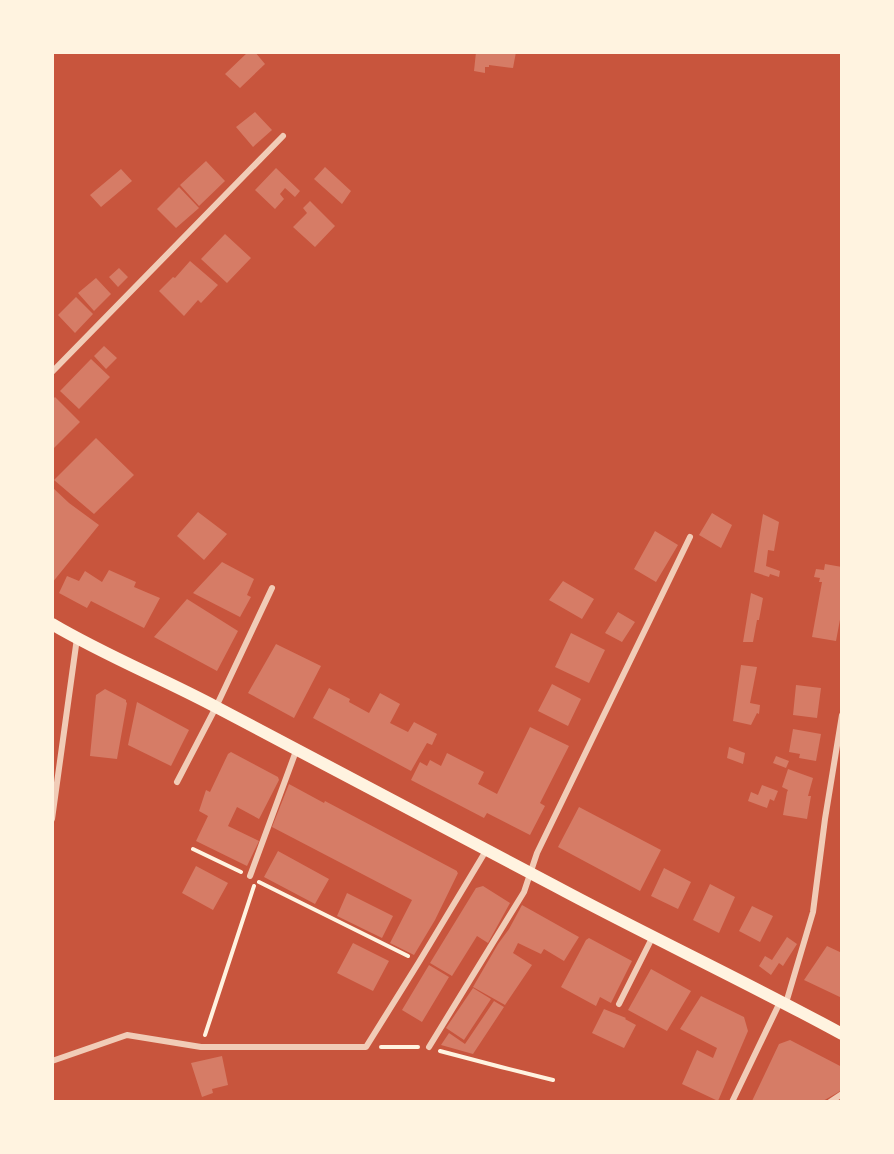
<svg xmlns="http://www.w3.org/2000/svg" width="894" height="1154" font-family="Inter,sans-serif">
<style>
.building{fill:#d67c66}
.lines{fill:none;stroke-linecap:round;stroke-linejoin:round}
.path{stroke:#fff3e0;stroke-width:4}
.minor{stroke:#f1ccb7;stroke-width:6}
.secondary{stroke:#fff3e0;stroke-width:12}
</style>
<rect width="100%" height="100%" fill="#c8553d"/>
<!-- building -->
<path class="building" d="M248,52h7l10,12 -25,24 -15,-14z
M476,52h40l-3,16 -24,-3v2h-4v6l-11,-2z
M255,112l17,18 -19,17 -17,-20z
M206,161l19,20 -26,25 -19,-21z
M325,167l26,24 -9,13 -28,-25z
M276,168l24,23 -5,6 -10,-9 -5,6 4,5 -9,10 -20,-19z
M121,169l11,12 -31,26 -11,-12z
M179,187l20,21 -23,20 -19,-19z
M310,201l25,25 -20,21 -22,-20 14,-14 -4,-5z
M225,234l26,24 -24,25 -26,-24z
M190,261l28,24 -17,18 -3,-3 -14,16 -25,-25 14,-14 2,1z
M119,268l9,9 -10,10 -9,-10z
M96,278l15,16 -17,17 -16,-18z
M76,297l17,17 -18,19 -17,-18z
M104,346l13,12 -11,11 -12,-13z
M91,359l19,18 -31,32 -19,-18z
M55,397l25,25 -28,28v-50z
M96,438l38,37 -40,39 -40,-34z
M52,487l17,16 30,22 -47,58z
M198,512l29,22 -23,26 -27,-24z
M712,513l20,12 -11,23 -22,-13z
M763,514l16,8 -5,29 -6,-1 -2,16 14,5 -1,6 -9,-3 -1,3 -15,-5z
M655,531l23,14 -22,37 -22,-13z
M222,562l32,17 -7,16 4,2 -11,20 -47,-24z
M825,564l17,3v42l-6,32 -24,-4 10,-55h-3l1,-4 -6,-1 2,-8 8,1z
M109,570l27,12 -2,5 26,11 -16,30 -53,-27 -4,7 -28,-15 8,-17 12,5 6,-10 17,11z
M563,581l31,18 -12,20 -33,-19z
M751,593l12,5 -4,22h-2l-4,22h-10z
M187,599l51,32 -21,40 -63,-34z
M618,612l17,10 -13,20 -17,-9z
M571,633l34,17 -16,33 -34,-16z
M276,644l45,22 -27,52 -46,-25z
M741,665l16,2 -7,36 10,2 -1,9 -2,-1 -6,12 -18,-4z
M552,684l29,15 -13,27 -30,-15z
M796,685l25,3 -4,30 -24,-3z
M329,688l21,11 -1,3 20,11 11,-20 20,11 -10,19 18,9 6,-10 23,12 -5,11 -5,-2 -16,28 -98,-53z
M105,689l21,11v2l1,1 -10,56 -27,-3 6,-61z
M137,702l52,28 -18,36 -43,-21z
M530,727l39,19 -29,57 5,3 -15,29 -43,-22 -3,5 -73,-38 9,-18 7,4 3,-6 11,6 6,-13 37,19 -6,12 19,10z
M793,729l28,5 -5,27 -17,-3 1,-4 -11,-2z
M729,747l16,6 -2,11 -16,-6z
M231,752l47,25 1,3 -20,39 -22,-12 -9,19 31,15 -12,25 -51,-25 12,-25 -9,-5 7,-21 4,2 18,-38z
M776,756l13,5 -3,7 -13,-5z
M788,769l25,9 -5,18h3l-4,23 -24,-4 4,-23 1,-2 -6,-3z
M289,784l35,19 1,-2 132,70v1l1,1 -23,47 -21,35 -24,-12 22,-43 -140,-73z
M762,785l16,6 -4,10 -4,-2 -3,9 -19,-7 3,-9 7,3z
M579,807l82,43 -21,41 -82,-44z
M278,851l51,28 -14,25 -51,-27z
M196,866l32,17 -15,27 -31,-17z
M664,868l27,14 -13,27 -27,-13z
M710,884l25,13 -16,36 -26,-13z
M483,886l27,17 -22,40 -11,-7 -25,40 -22,-13 46,-75z
M347,893l46,23 -11,22 -45,-22z
M522,905l57,32 -15,24 -20,-12 -3,5 -23,-11 -5,10 19,12 -27,40 -32,-18 25,-43 11,-15z
M752,906l21,10 -13,26 -21,-11z
M787,937l10,7 -14,22 -4,-3 -8,12 -12,-9 6,-10 7,4z
M589,938l43,23 -21,42 -11,-6 -4,9 -35,-19 25,-47z
M353,943l36,18 -16,30 -36,-18z
M827,946l15,7v45l-38,-18z
M429,965l20,12 -27,45 -20,-12z
M651,969l40,22 -24,40 -39,-21z
M473,988l18,11 -27,41 -18,-12z
M701,996l43,21 4,14 -30,70 -36,-17 15,-34 16,8 4,-10 -37,-19z
M494,1001l10,6 -31,47 -32,-9 8,-12 16,11z
M604,1009l22,9 -1,1 11,6 -12,23 -32,-15z
M790,1040l52,27v23l-19,11h-71l27,-57z
M222,1056l6,29 -16,4 1,4 -11,4 -11,-34z"/>
<g class="lines">
<!-- path -->
<path class="path" d="M193,849l48,23
M259,882l149,74
M205,1035l49,-149
M381,1047h37
M440,1051l61,16 52,13"/>
<!-- minor -->
<path class="minor" d="M52,372l231,-236
M177,782l39,-75 56,-119
M52,819l25,-181
M250,876l46,-125
M786,1003l27,-91 12,-93 17,-104
M619,1004l34,-68
M429,1047l95,-155 13,-39 153,-316
M52,1061l75,-26 74,12h165l53,-85 68,-113
M732,1102l49,-102
M830,1102l12,-8"/>
<!-- secondary -->
<path class="secondary" d="M52,624c54,32 112,55 166,84 112,60 225,118 337,178 95,51 192,96 287,148"/>
</g>
<!-- border -->
<rect width="894" height="1154" fill="none" stroke="#fff3e0" stroke-width="108"/>
</svg>
